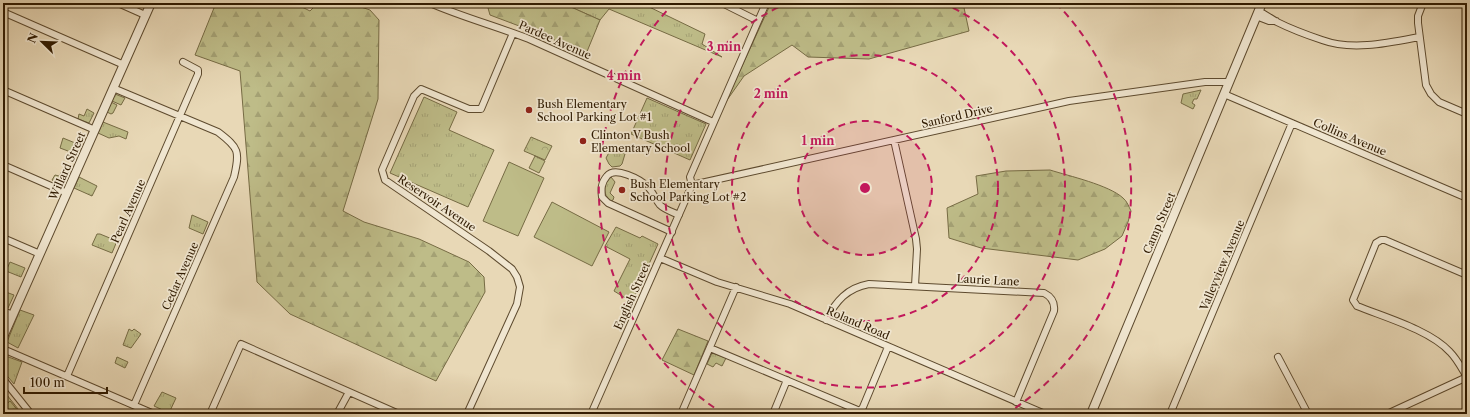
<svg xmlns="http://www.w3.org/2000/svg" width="1470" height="417" font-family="'Libre Caslon Text',serif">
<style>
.grass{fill:url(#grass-tufts);stroke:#766b44}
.forest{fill:url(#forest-firs);stroke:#766b44}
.park{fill:url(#park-crowns);stroke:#766b44}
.garden{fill:#bebc88;stroke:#766b44}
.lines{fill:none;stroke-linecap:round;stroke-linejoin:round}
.minor-casing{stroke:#5d4a2e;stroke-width:8}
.tertiary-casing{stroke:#5d4a2e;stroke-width:10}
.minor{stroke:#f0e6d0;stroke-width:6}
.tertiary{stroke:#f0e6d0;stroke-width:8}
.ring{fill:none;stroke:#c2185b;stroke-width:2;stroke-dasharray:7 5}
.poi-dot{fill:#8f2418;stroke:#f0e6d0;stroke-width:1.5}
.labels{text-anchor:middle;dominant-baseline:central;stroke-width:3.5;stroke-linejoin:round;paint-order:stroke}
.street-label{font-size:11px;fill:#2f1a00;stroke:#f0e6d0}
.poi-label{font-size:11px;fill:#2f1a00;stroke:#f0e6d0;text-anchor:start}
.centre{fill:#c2185b;stroke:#f0e6d0;stroke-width:2}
.ring-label{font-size:12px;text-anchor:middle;font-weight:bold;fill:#c2185b;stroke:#f0e6d0;stroke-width:3.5;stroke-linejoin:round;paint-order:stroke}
</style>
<defs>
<pattern id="grass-tufts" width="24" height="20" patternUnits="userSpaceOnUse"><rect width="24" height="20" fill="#bebc88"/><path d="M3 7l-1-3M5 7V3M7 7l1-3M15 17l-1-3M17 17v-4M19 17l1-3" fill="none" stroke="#a4a174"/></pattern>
<pattern id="forest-firs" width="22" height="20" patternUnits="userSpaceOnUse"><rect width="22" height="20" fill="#bebc88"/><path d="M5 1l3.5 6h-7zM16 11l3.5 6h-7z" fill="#a4a174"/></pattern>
<pattern id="park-crowns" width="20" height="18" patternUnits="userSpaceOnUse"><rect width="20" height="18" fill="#bebc88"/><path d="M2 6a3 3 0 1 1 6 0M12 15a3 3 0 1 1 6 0" fill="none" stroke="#a4a174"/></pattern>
</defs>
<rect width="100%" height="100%" fill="#e8d8b6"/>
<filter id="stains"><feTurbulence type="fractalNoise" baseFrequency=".005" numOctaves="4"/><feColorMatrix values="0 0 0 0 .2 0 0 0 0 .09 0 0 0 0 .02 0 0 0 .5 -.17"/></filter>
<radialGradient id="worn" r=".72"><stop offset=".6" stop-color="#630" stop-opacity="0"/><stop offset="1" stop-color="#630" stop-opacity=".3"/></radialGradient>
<!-- grass -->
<path class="grass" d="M562,3h79l64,31 -3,10 20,13 -113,-48 -9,11z
M1201,90l-4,9h-3l-2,4 3,2 -2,4 -12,-6 2,-9z
M115,94l10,4 -4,7 -9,-4z
M424,97l33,15 -8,18 45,20 -26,57 -78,-34z
M647,98l59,26 -16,36 -59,-26z
M111,102l6,3 -4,8 -2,1 -4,-2z
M87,109l7,4 -5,10 -11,-4 1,-5 5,2z
M103,122l25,10 -2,7 -7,-3 -10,2 -11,-5z
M63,138l17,7 -4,9 -16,-6z
M612,147l13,7 -3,10 -2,2 -8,1 -3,-3 -3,-6z
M62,171l5,2 -5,12 -10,-5 3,-5 4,1z
M79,177l18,9 -5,10 -18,-8z
M611,177l4,5 -5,11 4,4 -1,3 -2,1c-9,-7 -8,-17 0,-24z
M192,215l16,7 -5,12 -14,-6z
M616,227l24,11 2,-2 16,8 -26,58 -18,-11 16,-32 -25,-13z
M97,234h3l17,7 -5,12 -20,-8z
M10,262l15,6 -4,9 -15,-6z
M3,291l11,4 -6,13 -5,-2z
M20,310l14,5 -16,33 -11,-6z
M129,329l3,2 2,-2 7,5 -10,14 -8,-3z
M712,353l14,5 -4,8 -6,-3 -3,4 -6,-3z
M3,355l19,7 -8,22 -11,-13z
M117,357l11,5 -3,6 -10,-5z
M3,390l19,24h-19z
M162,392l14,6 -7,15 -15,-7z"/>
<!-- forest -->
<path class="forest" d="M216,3h78l16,8 8,-8h31l21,7 9,10 -1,79 -35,112 21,11 55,17 50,23 15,15 1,15 -49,89 -146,-67 -33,-32 -17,-211 -45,-16z
M489,3h73l38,17 -14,34 -43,-19 -53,-20 -2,-7z
M771,3h192l6,28 -100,28 -61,-2 -16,-12 -48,31 -19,27z
M1050,170c19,6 59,15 73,28 4,3 6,9 8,13l-3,11 -6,14 -17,13 -27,11 -97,-12 -32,-10 -2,-30 31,-14 -2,-18 30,-5z
M678,329l30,12 -14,34 -32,-15z"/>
<!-- park -->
<path class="park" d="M531,137l21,9 -7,14 -21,-9z
M535,156l10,5 -6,12 -10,-5z
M10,401l10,12 -1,1h-16v-7z"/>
<!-- garden -->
<path class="garden" d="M509,162l35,16 -26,58 -35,-15z
M552,202l57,30 -17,34 -58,-29z"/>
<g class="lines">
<defs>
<path id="minor" d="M118,3l27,12
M430,3c32,14 66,23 99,36l184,83
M722,3l36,18
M1423,3l-5,13v7l8,62 5,9 8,8 28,12
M1258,11c7,3 12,7 19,11 14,7 30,13 45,18 30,11 66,3 97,-3
M3,12l121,53
M1256,16l13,5h7
M113,88l105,44c21,16 22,19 16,45l-100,228
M3,90l92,40
M1224,94l243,104
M894,140l22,99 1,10 -2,37
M3,165l64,28
M692,185l377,-84 136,-19h24
M692,185l-2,-8 3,-7 73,-167
M672,232l-64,-29 -6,-6c-1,-8 -1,-14 5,-21 8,-10 33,3 41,11 5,5 7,12 12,18 5,5 13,7 19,10
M3,238l37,16
M660,258l57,24 73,22 255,110
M1467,275l-82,-35h-4l-5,3 -23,57 4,6c27,11 73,24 93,46 7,7 12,17 17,25
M3,311l10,4
M826,320c10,-19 21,-32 43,-36l175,9c8,4 11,10 10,18l-38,91
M710,348l157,66
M3,349l151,65
M1278,357l30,57
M67,376l131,-302v-4l-15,-8
M3,379l28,35
M210,414l31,-70 158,70
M337,414l12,-22
M467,414l50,-110 3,-17 -3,-10 -5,-8 -23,-18 -104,-71 -3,-10 32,-74 7,-7 48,20h12l32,-76
M591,414l101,-229
M681,414l55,-127
M773,414l14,-34
M858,414l5,-7 25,-60
M1170,414l122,-291
M1387,414l80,-37"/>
<path id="tertiary" d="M3,337l148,-334
M1091,414l171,-411"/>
</defs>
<!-- minor casing -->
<use href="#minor" class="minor-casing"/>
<!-- tertiary casing -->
<use href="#tertiary" class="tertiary-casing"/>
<!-- minor -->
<use href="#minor" class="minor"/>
<!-- tertiary -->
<use href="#tertiary" class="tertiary"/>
</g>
<!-- distance rings -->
<circle cx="865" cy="188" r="67" fill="#c2185b" fill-opacity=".12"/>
<g class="ring">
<circle cx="865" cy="188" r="67"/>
<circle cx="865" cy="188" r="133"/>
<path d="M942 3A200 200 0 1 1 788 3"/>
<path d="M724 414A266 266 0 0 1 674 3M1056 3A266 266 0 0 1 1006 414"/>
</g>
<!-- markers -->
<g class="poi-dot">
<circle cx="529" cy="110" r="4"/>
<circle cx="583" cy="141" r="4"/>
<circle cx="622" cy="190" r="4"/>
</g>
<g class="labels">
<!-- street labels -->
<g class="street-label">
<text transform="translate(555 40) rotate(24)">Pardee Avenue</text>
<text transform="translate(957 116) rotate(-13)">Sanford Drive</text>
<text transform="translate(1350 137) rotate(23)">Collins Avenue</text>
<text transform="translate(67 166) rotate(-66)">Willard Street</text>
<text transform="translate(437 203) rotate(34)">Reservoir Avenue</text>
<text transform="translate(128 211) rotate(-66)">Pearl Avenue</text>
<text transform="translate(1159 223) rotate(-67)">Camp Street</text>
<text transform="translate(1222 265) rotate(-67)">Valleyview Avenue</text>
<text transform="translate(180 276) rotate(-66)">Cedar Avenue</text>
<text transform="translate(988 280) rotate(3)">Laurie Lane</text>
<text transform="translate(632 296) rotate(-66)">English Street</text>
<text transform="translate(858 323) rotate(23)">Roland Road</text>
</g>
<!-- poi labels -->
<g class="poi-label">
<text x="537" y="104">Bush Elementary<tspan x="537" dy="13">School Parking Lot #1</tspan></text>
<text x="591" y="135">Clinton V Bush<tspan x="591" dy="13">Elementary School</tspan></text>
<text x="630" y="184">Bush Elementary<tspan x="630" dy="13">School Parking Lot #2</tspan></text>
</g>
</g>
<circle cx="865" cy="188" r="6" class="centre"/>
<g class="ring-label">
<text x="724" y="51">3 min</text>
<text x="624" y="80">4 min</text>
<text x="771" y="98">2 min</text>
<text x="818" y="145">1 min</text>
</g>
<!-- margin -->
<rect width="1470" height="417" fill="none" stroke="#e8d8b6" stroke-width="16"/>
<rect x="4" y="4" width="1462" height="409" fill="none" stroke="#2f1a00" stroke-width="2"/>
<rect x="8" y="8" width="1454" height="401" fill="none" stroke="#2f1a00"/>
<!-- north arrow -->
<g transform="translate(42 42) rotate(293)" stroke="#f0e6d0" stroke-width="3" paint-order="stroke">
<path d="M0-3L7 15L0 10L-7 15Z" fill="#2f1a00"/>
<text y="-6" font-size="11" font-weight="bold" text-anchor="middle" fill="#2f1a00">N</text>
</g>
<!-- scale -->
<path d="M24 387v6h83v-6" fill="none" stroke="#2f1a00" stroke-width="2"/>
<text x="30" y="387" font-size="12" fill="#2f1a00" stroke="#f0e6d0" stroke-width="3" paint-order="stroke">100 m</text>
<rect width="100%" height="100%" filter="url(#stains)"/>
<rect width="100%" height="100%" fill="url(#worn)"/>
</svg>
